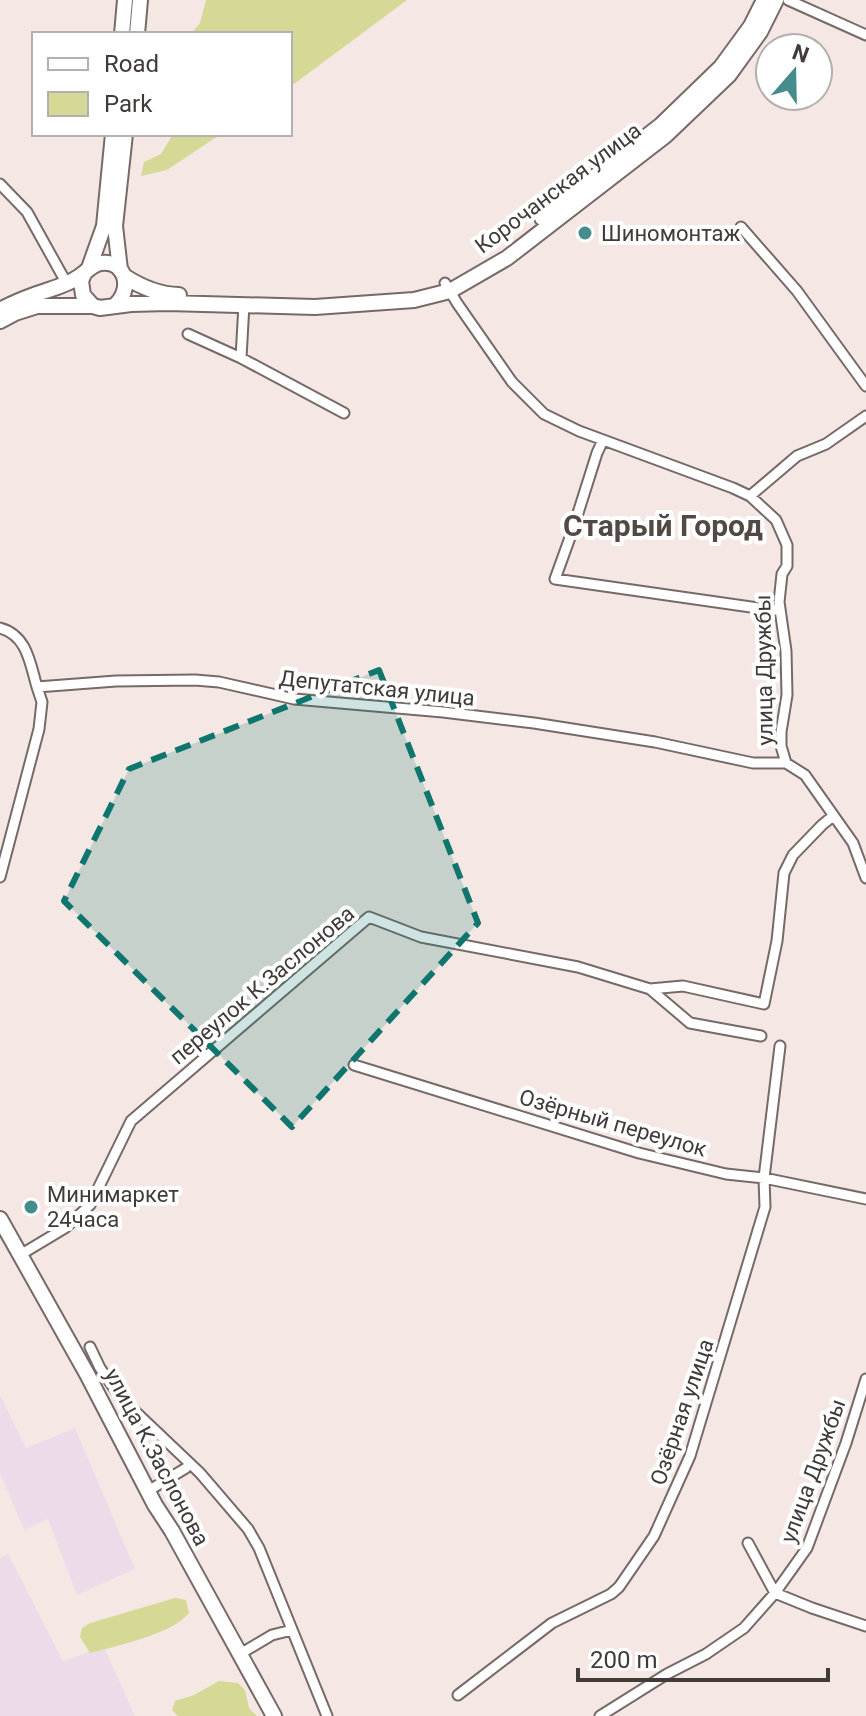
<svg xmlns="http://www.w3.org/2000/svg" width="866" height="1716" font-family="Roboto,sans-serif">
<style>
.industrial{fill:#eedbea}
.green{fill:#d6d895}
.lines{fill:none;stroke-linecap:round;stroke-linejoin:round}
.street-casing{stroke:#756a67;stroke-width:13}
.secondary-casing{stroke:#756a67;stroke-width:18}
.primary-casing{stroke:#756a67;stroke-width:18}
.street{stroke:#fff;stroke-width:9}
.secondary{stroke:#fff;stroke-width:14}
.primary{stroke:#fff;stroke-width:14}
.marked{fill:#0f766e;fill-opacity:0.2;stroke:#0f766e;stroke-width:6;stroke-dasharray:16 10;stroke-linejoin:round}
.poi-dot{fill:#458d8c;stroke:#fff;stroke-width:3}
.labels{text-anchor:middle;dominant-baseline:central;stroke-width:8;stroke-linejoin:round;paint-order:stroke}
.street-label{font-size:22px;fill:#403b39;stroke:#fff}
.poi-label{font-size:22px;fill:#403b39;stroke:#fff;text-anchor:start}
.district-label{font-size:30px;font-weight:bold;fill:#524844;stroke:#fff}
</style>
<rect width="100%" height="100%" fill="#f5e8e4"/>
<!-- industrial -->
<path class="industrial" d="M0,1395l26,53 49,-20 60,141 -58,26 -29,-76 -24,11 -24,-57z
M8,1554l55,107 41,-14 31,69h-135v-158z"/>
<!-- green -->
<path class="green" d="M206,0h201l-117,87v-53h-99l9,-11z
M173,134h48l-54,36 -26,6 3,-14 17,-8z
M175,1598l11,2 3,13c-17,21 -72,33 -99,40l-10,-16 2,-9 8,-5z
M219,1681l19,2 7,7 4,18 8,8h-79l-6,-6 3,-9 19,-6z"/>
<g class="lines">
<defs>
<path id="street" d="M788,0l78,35
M0,184l27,28 40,72
M741,227l56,64 69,95
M445,283l12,20 55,79 32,32 35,17 154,57 17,8 26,24 11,25v21l-5,8 -3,28 7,49 1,44 -6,37v14l5,17 19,12 48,68 13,35
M188,334l53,24 103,55
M241,358l3,-54
M603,440l-6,13 -25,79 -17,47 217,31 8,-1
M750,496l47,-40 29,-12 40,-28
M0,628c27,7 30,35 37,59l79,-6 79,-1 24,2 75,17 149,13 91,11 121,19 98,21h33
M0,877l39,-148 3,-27 -5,-15
M650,989l33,-3 81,18 13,-63 7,-68 9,-18 29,-30 11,-9
M354,1065l285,88 87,21 38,4 102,21
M20,1255l45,-27 25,-23 41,-84 238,-204 52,20 157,30 72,22 40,34 71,13
M90,1347l10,21 21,30 79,75 48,56 11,19 68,168
M148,1491l38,-23
M748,1543l27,50 37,15 54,18
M240,1654l32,-19 20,-5
M458,1695l94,-72 59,-29 8,-7 35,-51 36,-80 75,-249 -1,-29 16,-132
M600,1716l67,-42 39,-20 38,-26 31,-35 32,-45 39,-105 20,-64"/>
<path id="secondary" d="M122,34l3,-34
M137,34l3,-34
M89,268l15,-42 9,-92
M120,270l-5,-44 10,-92
M0,1219l87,155 68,131 17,26 102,185"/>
<path id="primary" d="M542,218l119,-93 60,-58 30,-41 13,-26
M84,274l-3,7 2,14 10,11 7,2 31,-4 37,-1 147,4 99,-7 36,-9 57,-33 158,-122 64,-61 31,-43 16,-32
M124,276c17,11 35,19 55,19
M0,310c11,-6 23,-11 34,-15 16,-6 32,-9 46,-19 8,-5 12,-12 21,-13 26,-3 32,28 13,43
M0,321l15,-8 22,-7h56"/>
</defs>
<!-- street casing -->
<use href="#street" class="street-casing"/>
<!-- secondary casing -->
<use href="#secondary" class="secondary-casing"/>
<!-- primary casing -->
<use href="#primary" class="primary-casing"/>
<!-- street -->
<use href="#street" class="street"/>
<!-- secondary -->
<use href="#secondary" class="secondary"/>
<!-- primary -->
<use href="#primary" class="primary"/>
</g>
<!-- marked area -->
<path class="marked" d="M379,670l99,253 -186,204 -228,-226 65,-132z"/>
<!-- markers -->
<g class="poi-dot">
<circle cx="585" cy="233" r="8"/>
<circle cx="31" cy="1207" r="8"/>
</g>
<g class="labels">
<!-- street labels -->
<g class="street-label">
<text transform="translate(558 188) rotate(-37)">Корочанская улица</text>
<text transform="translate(764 670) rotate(-91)">улица Дружбы</text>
<text transform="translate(377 688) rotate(6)">Депутатская улица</text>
<text transform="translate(262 985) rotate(-40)">переулок К.Заслонова</text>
<text transform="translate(613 1123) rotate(16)">Озёрный переулок</text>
<text transform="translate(682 1412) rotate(-71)">Озёрная улица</text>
<text transform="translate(157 1457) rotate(62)">улица К.Заслонова</text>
<text transform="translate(813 1471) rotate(-70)">улица Дружбы</text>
</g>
<!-- poi labels -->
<g class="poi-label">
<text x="601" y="233">Шиномонтаж</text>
<text x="47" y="1194">Минимаркет<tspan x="47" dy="25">24часа</tspan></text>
</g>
<!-- district labels -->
<g class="district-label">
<text x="663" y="525">Старый Город</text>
</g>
</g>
<!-- legend -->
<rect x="32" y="32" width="260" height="104" fill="#ffffff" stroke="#b3b1b0" stroke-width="2"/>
<rect x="48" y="58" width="40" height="12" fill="#ffffff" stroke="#b3b1b0" stroke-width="2"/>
<text x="104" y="72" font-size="24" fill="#403b39">Road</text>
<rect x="48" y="92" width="40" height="24" fill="#d6d895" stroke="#b3b1b0" stroke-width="2"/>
<text x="104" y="112" font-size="24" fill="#403b39">Park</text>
<!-- north arrow -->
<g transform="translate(794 72) rotate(20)"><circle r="38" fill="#ffffff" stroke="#b3b1b0" stroke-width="2"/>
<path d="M0-6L14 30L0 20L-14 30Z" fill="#458d8c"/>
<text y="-12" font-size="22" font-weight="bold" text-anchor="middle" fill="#403b39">N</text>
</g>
<!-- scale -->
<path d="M578 1668v12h250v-12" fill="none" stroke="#403b39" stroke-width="4"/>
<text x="590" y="1668" font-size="24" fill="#403b39" stroke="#ffffff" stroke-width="6" paint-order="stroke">200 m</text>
</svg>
